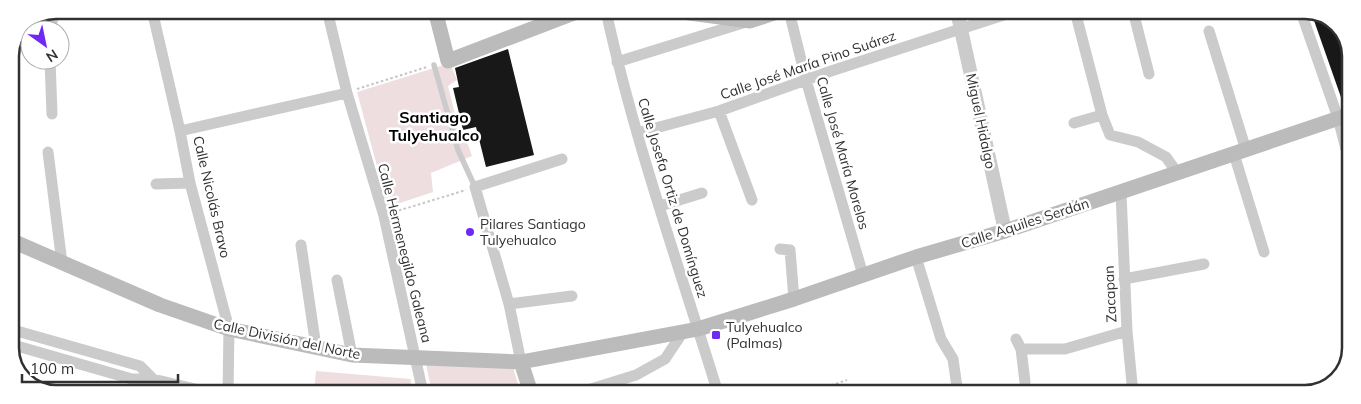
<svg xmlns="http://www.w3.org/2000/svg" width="1361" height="404" font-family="Mulish,sans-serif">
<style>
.green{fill:#efdee0}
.building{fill:#181818}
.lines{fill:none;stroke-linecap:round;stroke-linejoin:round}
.path{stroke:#c5c5c5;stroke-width:2;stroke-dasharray:2.5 2.5;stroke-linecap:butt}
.service{stroke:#cbcbcb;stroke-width:5.5}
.minor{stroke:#cbcbcb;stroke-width:11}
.tertiary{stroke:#cbcbcb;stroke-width:14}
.secondary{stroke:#bbb;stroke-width:15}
.poi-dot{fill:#7029f2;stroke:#fff;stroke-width:2}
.labels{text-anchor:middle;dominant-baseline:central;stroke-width:5;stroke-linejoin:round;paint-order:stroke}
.street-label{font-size:14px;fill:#313131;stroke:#fff}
.poi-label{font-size:14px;fill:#313131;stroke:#fff;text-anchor:start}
.quarter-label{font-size:16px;font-weight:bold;fill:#000;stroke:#fff}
.rim{fill:none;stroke:#313131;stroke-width:2.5}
</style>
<rect width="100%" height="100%" fill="#fff"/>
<!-- green -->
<path class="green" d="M450,63l7,17 -9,6 11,44 5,3 8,23 -41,17 2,19 -45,15 -31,-115z
M425,359l87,6 9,28h-89z
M316,371l95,8 -1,14h-96z"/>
<!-- building -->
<path class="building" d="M1311,12h7l23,16 10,24v49l-8,2z
M508,49l26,106 -48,12 -10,-40 -13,3 -10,-42 6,-1 -4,-19z"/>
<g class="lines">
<!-- path -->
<path class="path" d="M357,89l70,-22
M394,212l72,-22
M817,390l30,-10"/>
<!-- service -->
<path class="service" d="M434,65l24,85 17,37"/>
<!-- minor -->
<path class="minor" d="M152,10l28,121 10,52 39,146 -1,64
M327,10l20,83 37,123 39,177
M606,11c28,129 73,255 112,382
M789,11l17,69 57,195
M1075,11l27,104 8,20 28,7 28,15 12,17
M1133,11l16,63
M1301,12l37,106 12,47
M50,30l5,-20
M1209,31l37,119
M50,60l2,54
M617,62l129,-40
M719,111l33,89
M1074,123l28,-8
M180,131l167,-38
M637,133l82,-22 112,-40 185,-60
M48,152l14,111
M1234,154l30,98
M156,184l34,-1
M1121,193l6,138 6,63
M660,206l42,-13
M301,245l15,102
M780,249l10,1 4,49
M916,257l25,82 12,20 5,35
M1124,279l80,-15
M337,280l15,75
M509,304l63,-8
M10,329l130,37 13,13
M1016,339l5,10 4,33
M10,344l122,35h21l59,14
M1021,349h44l62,-18
M521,362l-12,-58 -34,-117 87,-28
M578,393l58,-18 29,-16 18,-27
M807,393h1"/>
<!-- tertiary -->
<path class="tertiary" d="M957,11l48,220"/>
<!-- secondary -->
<path class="secondary" d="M435,10l13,51 131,-50
M675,11l75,10 30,-10
M10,240l150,65 69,24 123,26 169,7 177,-33 96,-30 122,-42 89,-26 346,-117
M521,362l10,31"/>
</g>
<!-- markers -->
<g class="poi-dot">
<circle cx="470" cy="232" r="5"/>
<rect x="711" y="330" width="10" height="10" rx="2.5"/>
</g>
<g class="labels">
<!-- street labels -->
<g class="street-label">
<text transform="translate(808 65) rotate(-19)">Calle José María Pino Suárez</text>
<text transform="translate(981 121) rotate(78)">Miguel Hidalgo</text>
<text transform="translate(843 153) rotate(74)">Calle José María Morelos</text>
<text transform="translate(212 197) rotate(77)">Calle Nicolás Bravo</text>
<text transform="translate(673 198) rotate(73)">Calle Josefa Ortiz de Domínguez</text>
<text transform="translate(1025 223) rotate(-18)">Calle Aquiles Serdán</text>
<text transform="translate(405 253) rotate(76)">Calle Hermenegildo Galeana</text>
<text transform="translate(1110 294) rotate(-93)">Zacapan</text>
<text transform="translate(287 339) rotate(12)">Calle División del Norte</text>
</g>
<!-- poi labels -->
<g class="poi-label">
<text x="480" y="224">Pilares Santiago<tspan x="480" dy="16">Tulyehualco</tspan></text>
<text x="726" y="327">Tulyehualco<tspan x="726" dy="16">(Palmas)</tspan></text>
</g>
<!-- quarter labels -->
<g class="quarter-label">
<text x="434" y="117">Santiago<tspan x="434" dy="18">Tulyehualco</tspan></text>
</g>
</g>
<!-- crop -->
<path d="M0 0H1361V404H0ZM56 19H1305A37 37 0 0 1 1342 56V348A37 37 0 0 1 1305 385H56A37 37 0 0 1 19 348V56A37 37 0 0 1 56 19Z" fill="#fff" fill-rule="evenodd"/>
<path class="rim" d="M56 19H1305A37 37 0 0 1 1342 56V348A37 37 0 0 1 1305 385H56A37 37 0 0 1 19 348V56A37 37 0 0 1 56 19Z"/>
<!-- north arrow -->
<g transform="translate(45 45) rotate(147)"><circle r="24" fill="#ffffff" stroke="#adadad"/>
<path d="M0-4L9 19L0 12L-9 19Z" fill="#7029f2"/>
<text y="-8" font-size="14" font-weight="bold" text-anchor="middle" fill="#313131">N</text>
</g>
<!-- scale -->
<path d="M22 374v8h156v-8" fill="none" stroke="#313131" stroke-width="2.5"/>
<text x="30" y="374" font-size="15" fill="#313131" stroke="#ffffff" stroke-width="4" paint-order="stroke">100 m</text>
</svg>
